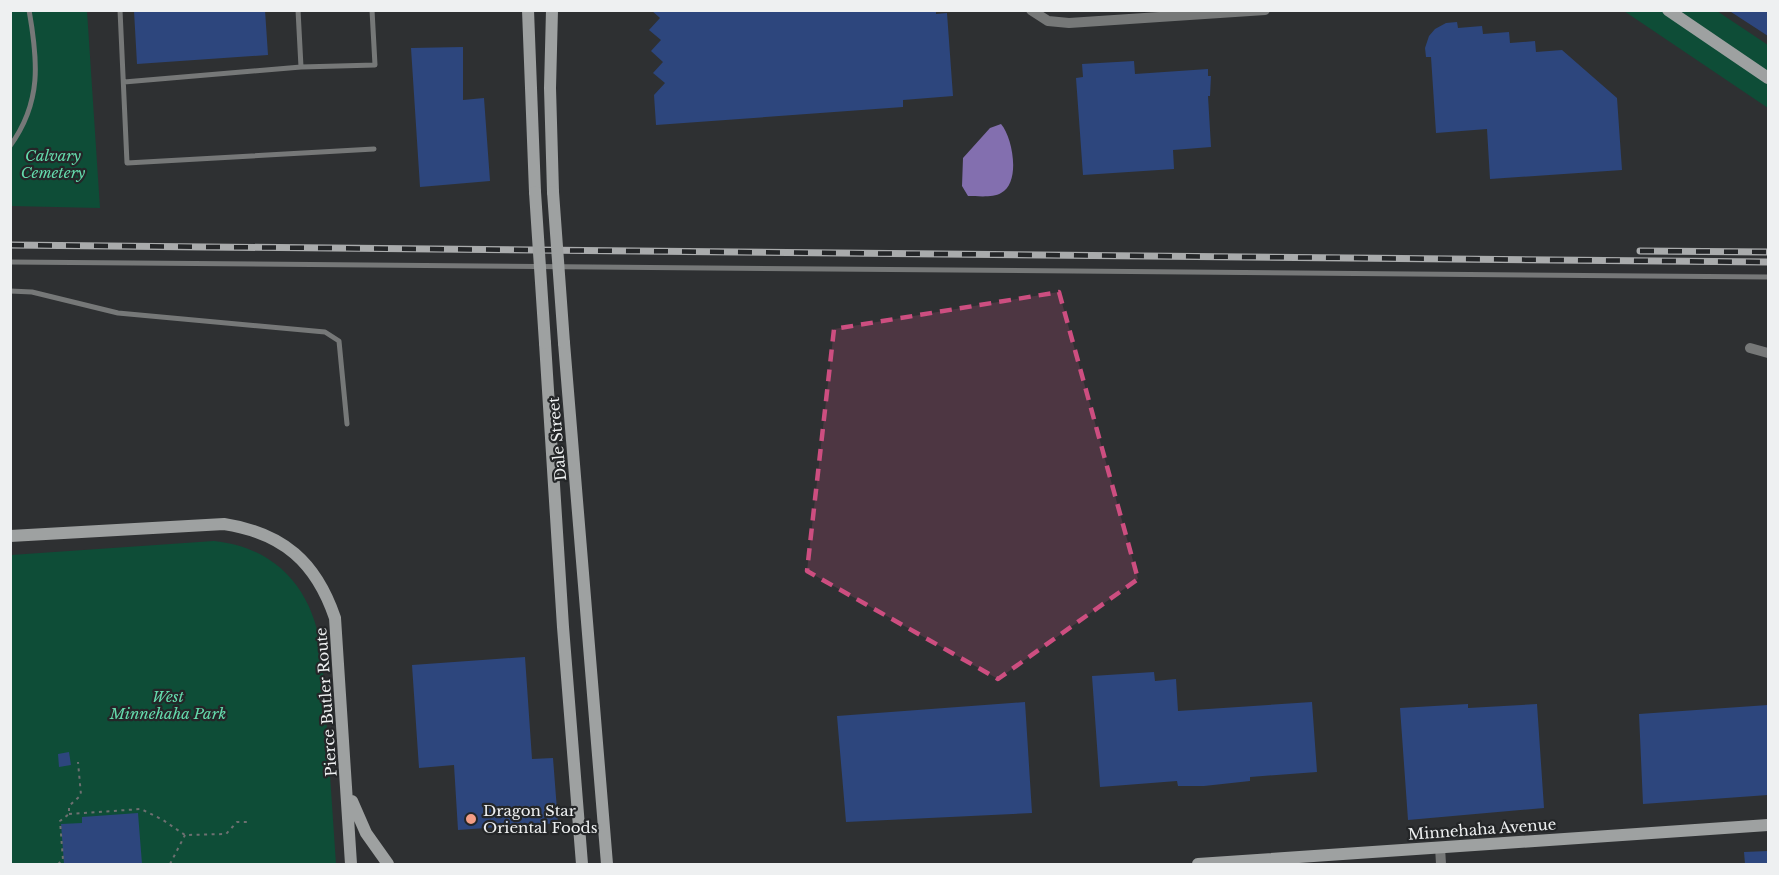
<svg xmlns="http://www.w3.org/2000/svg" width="1779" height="875" font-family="'Libre Baskerville',serif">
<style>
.green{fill:#0e4d37}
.water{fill:#836faf}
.building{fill:#2d467d}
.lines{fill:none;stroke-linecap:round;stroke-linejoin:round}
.path{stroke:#6e7071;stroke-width:2;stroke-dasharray:3 4.5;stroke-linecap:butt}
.lane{stroke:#767878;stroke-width:5}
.street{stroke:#767878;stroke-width:10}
.secondary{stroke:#9ea1a1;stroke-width:12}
.rail-casing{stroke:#a9abac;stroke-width:7}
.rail{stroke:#242628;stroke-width:4.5;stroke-dasharray:14;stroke-linecap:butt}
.secondary-bridge{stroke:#9ea1a1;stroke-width:12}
.marked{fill:#cd4e80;fill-opacity:0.2;stroke:#cd4e80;stroke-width:4.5;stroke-dasharray:12 8;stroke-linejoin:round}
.poi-dot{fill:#f49e86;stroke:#242628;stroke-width:2}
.labels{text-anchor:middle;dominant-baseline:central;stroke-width:4.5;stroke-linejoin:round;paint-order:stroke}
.park-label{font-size:15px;font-style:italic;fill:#64dbac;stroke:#242628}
.street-label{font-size:15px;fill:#eef0f1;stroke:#242628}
.poi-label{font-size:15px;fill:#eef0f1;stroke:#242628;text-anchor:start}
</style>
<rect width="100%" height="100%" fill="#2e3032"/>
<!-- green -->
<path class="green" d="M11,11h76l13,197 -89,-2z
M1624,11h93l51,34v63z
M214,541c66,7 101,52 108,115l14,208h-325v-309z"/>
<!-- water -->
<path class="water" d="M1001,124c12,14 20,59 0,69 -8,5 -24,3 -33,3l-6,-10 1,-28 27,-30z"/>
<!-- building -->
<path class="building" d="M265,10l3,45 -131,9 -3,-53z
M651,10h285v4l11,-1 6,83 -50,4v7l-247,18 -2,-30 11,-12 -12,-10 10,-11 -12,-11 10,-11 -12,-10 11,-12z
M1728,10h36l4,3v23z
M1457,22l1,6 24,-2 1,8 26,-2 1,11 25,-2 1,11 26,-2 55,48 5,72 -132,9 -3,-50 -51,4 -5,-76h-5l-1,-9 4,-12 6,-7 11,-6z
M463,47v53l21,-2 6,83 -70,6 -9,-139z
M1134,61l1,13 73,-5v7h3l-1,20h-2l3,51 -38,3 1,19 -91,6 -7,-97 7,-1 -1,-13z
M525,657l7,102 21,-1 5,65 -100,7 -4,-65 -35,3 -7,-103z
M1154,672l1,9 21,-2 2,32 134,-9 5,70 -67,5v4l-46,5h-26l-1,-5 -77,6 -8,-111z
M1025,702l7,111 -186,9 -9,-106z
M1468,704v4l69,-4 7,104 -136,12 -8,-112z
M1768,705v90l-125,9 -4,-90z
M69,752l2,13 -12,2 -1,-13z
M138,813l4,51h-78l-3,-40 21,-1v-6z
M1768,851v13h-23l-1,-12z"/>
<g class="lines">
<!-- path -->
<path class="path" d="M69,814l72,-5 22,11 22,15 41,-1 11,-12h10
M58,864l5,-4 -3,-39 9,-7v-8l12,-11 -3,-33
M170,864l15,-29"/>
<!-- lane -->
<path class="lane" d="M120,10l7,153 247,-14
M298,10l3,57 74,-2 -3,-55
M124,82l177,-15
M10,146c32,-44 28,-85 19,-136
M10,262l1758,15
M10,291l22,1 86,21 207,19 14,9 8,83"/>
<!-- street -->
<path class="street" d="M1031,10l17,11 21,2 196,-13
M1750,348l18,5
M1440,847l1,17"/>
<!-- secondary -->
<path class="secondary" d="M528,10l7,182
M552,10l-2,78 3,104
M1668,10l100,68
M545,343l18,284 19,237
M564,343l43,521
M10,536l214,-12c59,9 92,38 111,94l16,246
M352,801l14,32 22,31
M1198,864l570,-39"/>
<defs>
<path id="rail" d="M10,245l1758,17
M1640,251l128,1"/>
</defs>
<!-- rail casing -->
<use href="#rail" class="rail-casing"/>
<!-- rail -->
<use href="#rail" class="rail"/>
<!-- secondary-bridge -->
<path class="secondary-bridge" d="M535,192l10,151
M553,192l11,151"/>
</g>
<!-- marked area -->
<path class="marked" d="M1059,292l79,287 -140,100 -191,-108 27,-242z"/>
<!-- markers -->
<circle class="poi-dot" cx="471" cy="819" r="6"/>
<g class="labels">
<!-- park labels -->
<g class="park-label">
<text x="53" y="155">Calvary<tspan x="53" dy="17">Cemetery</tspan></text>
<text x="168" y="696">West<tspan x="168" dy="17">Minnehaha Park</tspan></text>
</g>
<!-- street labels -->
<g class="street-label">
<text transform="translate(557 439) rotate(-95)">Dale Street</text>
<text transform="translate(326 702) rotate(-94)">Pierce Butler Route</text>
<text transform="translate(1482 829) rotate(-4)">Minnehaha Avenue</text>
</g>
<!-- poi labels -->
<g class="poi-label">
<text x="483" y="810">Dragon Star<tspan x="483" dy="17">Oriental Foods</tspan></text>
</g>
</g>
<!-- border -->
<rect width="1779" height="875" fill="none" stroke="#eef0f1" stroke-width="24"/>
</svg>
